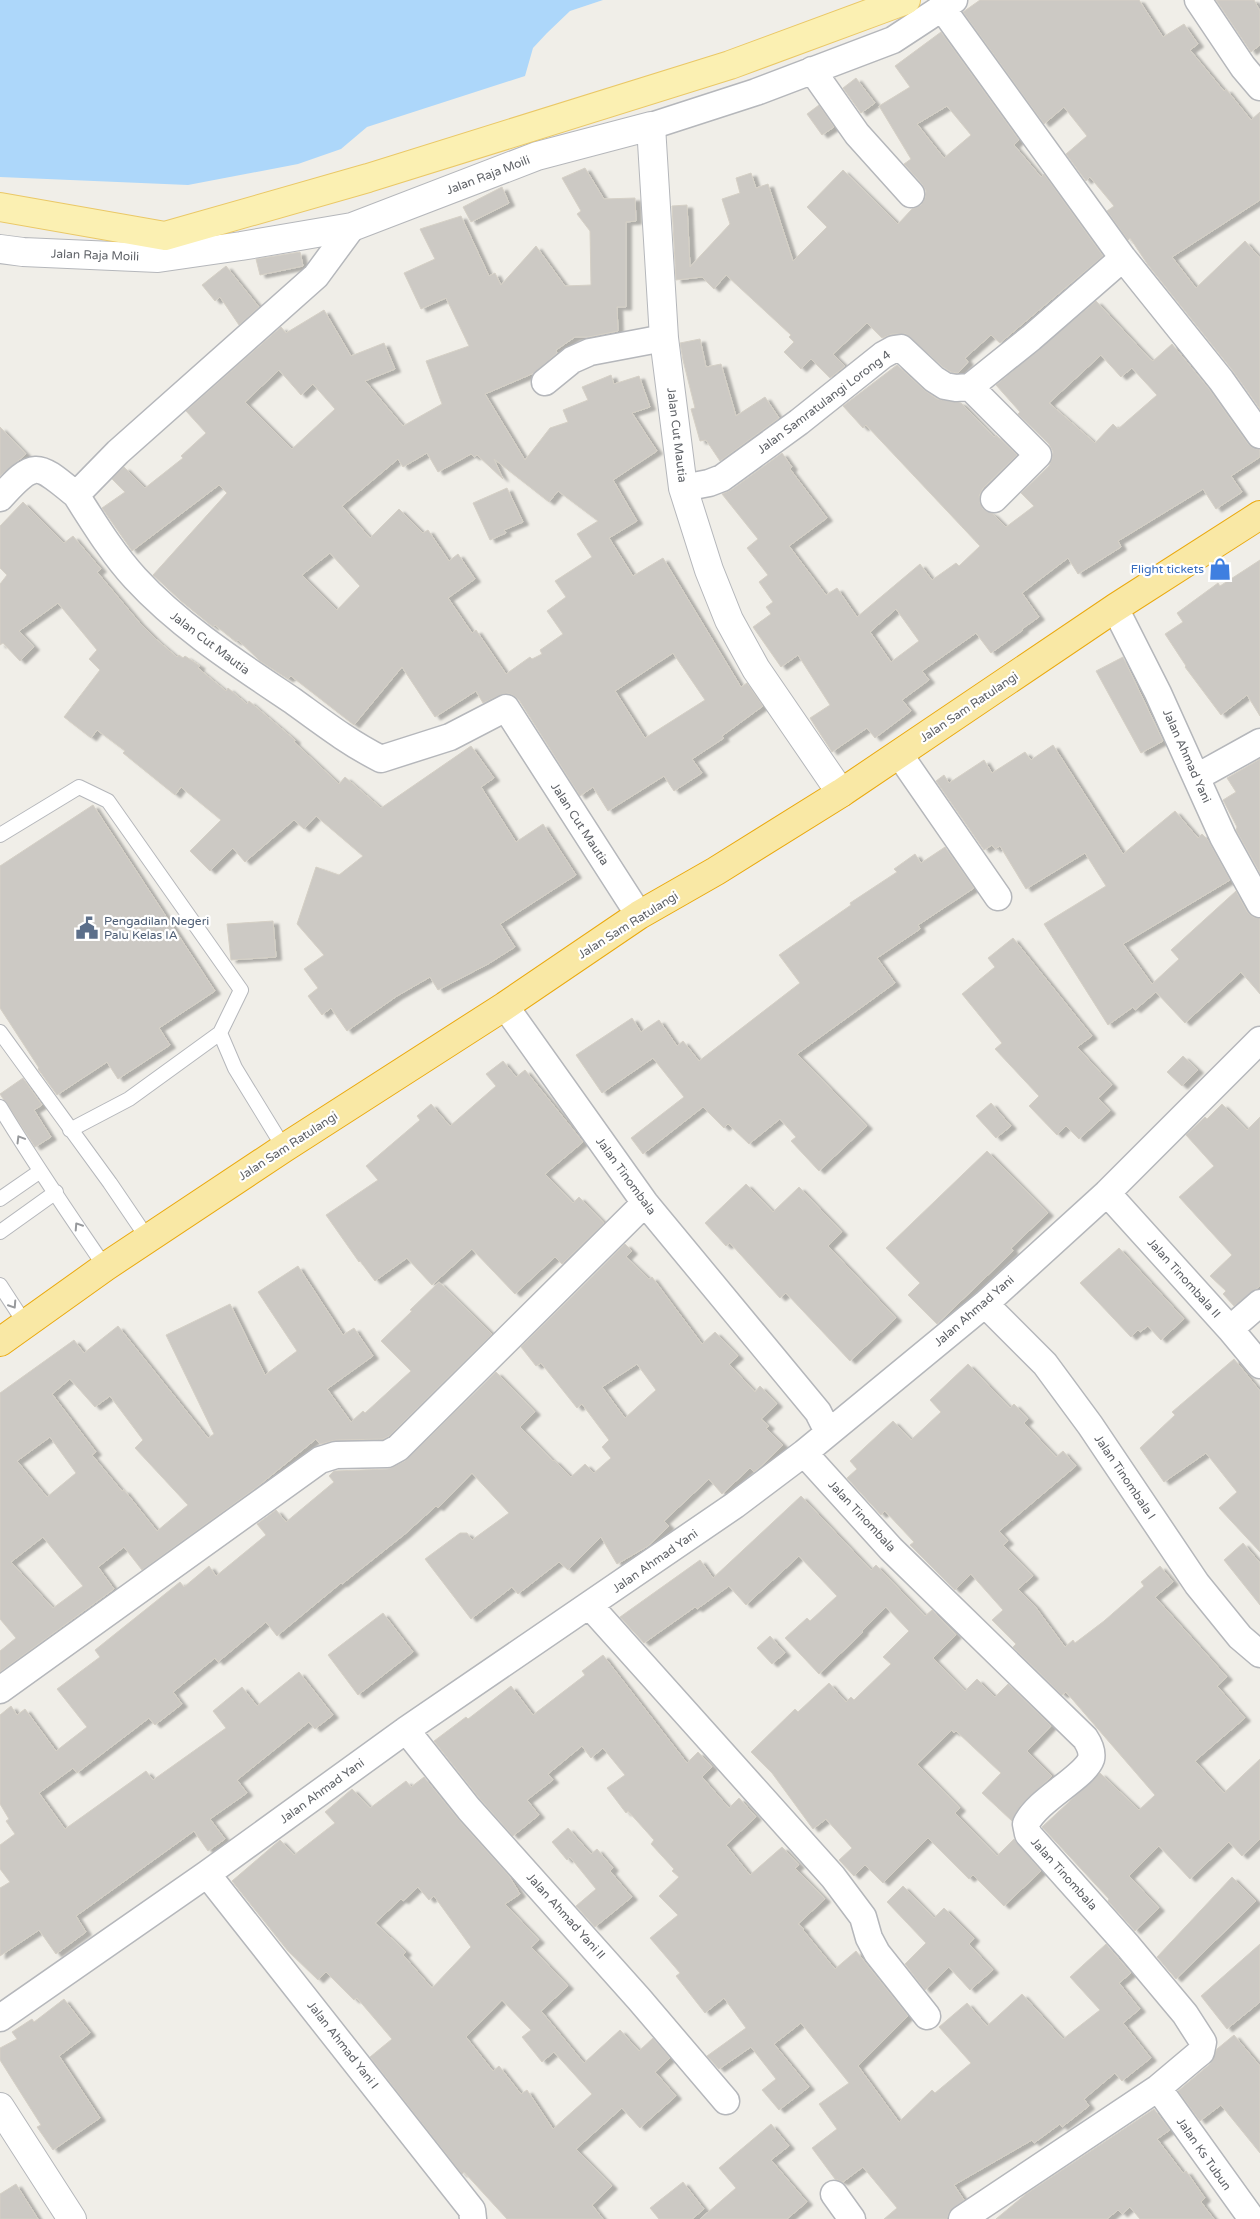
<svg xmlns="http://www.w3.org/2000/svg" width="1260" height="2219" font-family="'Varela Round',sans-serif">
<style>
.water{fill:#add7fa}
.building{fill:#ccc9c4;stroke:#d5d0c6;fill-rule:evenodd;filter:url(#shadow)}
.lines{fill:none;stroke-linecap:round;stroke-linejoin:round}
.service-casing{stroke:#b5b7bb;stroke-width:16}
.minor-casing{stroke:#b5b7bb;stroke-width:29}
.tertiary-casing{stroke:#b5b7bb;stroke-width:30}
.primary-casing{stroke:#eac867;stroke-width:30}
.trunk-casing{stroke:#eaa90e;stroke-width:30}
.service{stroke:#fff;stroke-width:14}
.minor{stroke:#fff;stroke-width:26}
.tertiary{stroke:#fff;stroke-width:28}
.primary{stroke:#fbf0b2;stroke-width:28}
.trunk{stroke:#f9e8a5;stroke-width:28}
.oneway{stroke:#97999c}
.labels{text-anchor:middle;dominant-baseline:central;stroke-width:4.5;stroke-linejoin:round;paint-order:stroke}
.street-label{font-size:12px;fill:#5f6267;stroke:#fff}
.shop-label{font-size:12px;fill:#366cbe;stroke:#fff;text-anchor:end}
.service-label{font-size:12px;fill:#4e5e75;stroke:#fff;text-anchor:start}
</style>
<defs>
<filter id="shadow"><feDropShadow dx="5.5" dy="3" stdDeviation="1" flood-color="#0004"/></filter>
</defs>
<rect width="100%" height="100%" fill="#f0eee8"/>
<!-- water -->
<path class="water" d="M0,0h603l-33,11 -23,22 -14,15 -8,28 -158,51 -26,22 -43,15 -110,21 -188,-8z"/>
<!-- building -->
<path class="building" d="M980,0h159l24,37 21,-13 14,20 -8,6 34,41 2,-2 25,31 9,-8v88l-88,57 24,31 49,-47 15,17v151l-27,-38 -85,-106 -18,-27 -2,2 -21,-29 7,-5 -24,-29 -4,4 -20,-27 21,-18 -23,-29 -20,17 -81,-112z
M1216,0h38l6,11v34l-9,7z
M941,32l78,108 -5,5 27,32 3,-3 59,82 -103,87 -9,-8 -26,23 3,4 -10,11 -7,-1 -8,-5 -37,-33h-14l-10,4 -15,-15 -34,31 12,12 -15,12 -19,-19 -10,10 -17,-17 10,-10 -5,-5 2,-2 -65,-60 -12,14 -12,-12 -26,3 -4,-74 15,-1 3,62 40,-43 -8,-25 18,-6 -4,-15 15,-5 5,15 12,-4 25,77 34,-34 -20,-20 36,-37 55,54 14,-15 9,-4 4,-7 1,-7 -4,-7 -18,-20 7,-5 -32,-53 31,-19 -15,-21zM947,106l24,29 -27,23 -27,-34z
M856,78l19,25 -14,10 -18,-25z
M819,105l15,22 -12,8 -15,-21z
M585,168l19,31 31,-1 1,23 -10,1v85h-9l1,24 -30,6h-13l-19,13 1,3 -23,20 -49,21 40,66 25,-32 18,-6 -5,-12 25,-10 -6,-13 29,-12 3,9 25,-8 11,31 -18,6 25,38 -44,29 24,41 -28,17 24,38 30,-18 78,129 6,-4 16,23 -41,30 2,2 -32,21 10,14 -28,18 -10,-15 -56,35 -15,-24 -13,9 -61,-96 -6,-5 -6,-2 -7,2 -17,8 -7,-12 -41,26 -33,-50 -48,58 -63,-49 -3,3 -28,-18 -22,-21 -2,2 -21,-17 -2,2 -32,-26 -28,-26 74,-82 -8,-8 -87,66 -30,-43 23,-16 -13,-13 12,-12 21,21 38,-30 -2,-2 25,-23 -20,-22 95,-84 5,6 38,-23 27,46 33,-13 11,26 -30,12 38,45 39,-22 -16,-43 43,-15 -23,-48 -25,11 -17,-36 31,-14 -15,-30 41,-13 28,60 6,-3 6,12 35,-39 29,40 26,-1 -1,-54 -13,-17 4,-3 -19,-33zM279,370l22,25 12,-11 22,25 -43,40 -47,-47zM427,453l11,19 33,-18 3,3 3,-2 26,24 -9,-20 55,43 9,-11 40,30 -21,13 15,23 -37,24 11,16 -19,14 16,23 -23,16 2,4 -10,5 -2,-2 -24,17 -30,-44 -4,3 -24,-35 27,-19 -17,-25 -9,7 -21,-31 -5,3 -24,-24 -29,29 -28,-32 56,-47 5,8zM330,553l30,33 -23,24 -35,-35zM673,653l32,47 -60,38 -30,-47z
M502,187l7,16 -38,19 -8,-15z
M300,252l3,14 -43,9 -4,-16z
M226,266l33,41 -20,18 -19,-28 -5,4 -13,-16z
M1096,301l54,58 3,2 19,-17 37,45 39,55 5,4 7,2v7l-29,19 11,16 -26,17 -13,-20 -85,52 3,6 -43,27 -10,-16 -46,35 17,24 -17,12 1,1 -32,23 -15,-20 -54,38 7,9 -27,20 9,11 -36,27 -8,-10 -35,24 -22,-34 20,-13 -32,-50 -17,12 -28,-40 18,-13 -5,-7 7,-5 -14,-20 9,-7 -21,-27 11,-9 -36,-45 9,-4 51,-37 10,14 -2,2 37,49 -38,28 37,49 11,-7 20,29 63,-53 12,16 24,-17 3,3 21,-20 -114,-121 -3,3 -20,-22 54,-41 27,25 13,9 24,4 33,34 2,-2 21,20 -34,33 -4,8 1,7 3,6 10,5 13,13 28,-21 -13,-13 28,-27 3,-7 1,-7 -4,-8 -31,-30 2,-2 -24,-27zM1101,355l20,22 11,-9 25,27 -39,34 -5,-5 -18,19 -46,-40zM896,609l23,32 -28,21 -21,-30z
M700,339l6,28 15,-3 15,52 29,-19 14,21 -59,43 -14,-21 -6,1 -9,-32 4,-1 -12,-48 -3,-17z
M0,427l26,27 -26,22z
M507,488l16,34 -19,8 2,3 -16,7 -17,-37z
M23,502l41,41 9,-7 28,33 -4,3 42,50 18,18 20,17 2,-2 4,3 2,-2 15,10 -2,2 28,23 2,-3 19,16 2,-3 46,39 -1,2 45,42 6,-7 36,31 90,-62 23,32 -13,9 35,55 27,-18 33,51 -76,49 15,23 -27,17 -50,26 -8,-13 -33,19 -50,35 -16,-23 -9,7 -14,-19 10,-8 -14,-19 20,-14 -27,-31 19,-57 23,8 24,-19 -47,-40 -12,13 -10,-9 -49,42 -12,-14 -23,23 -20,-20 31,-31 -40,-33 -6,8 -52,-42 2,-2 -28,-21 -6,8 -27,-21 36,-47 -11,-11 8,-9 -39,-47 -39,28 15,16 -14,14 -17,-18 -3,2v-61l7,-9 -7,-7v-42z
M1260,560v156l-13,-21 -26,20 -36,-48 1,-1 -21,-32 18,-12 -6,-9 41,-30 2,3z
M1123,657l40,84 -22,12 -45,-82z
M1053,745l70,109 52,-43 23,27 4,-4 6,6 22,40 -107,64 29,40 27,-25 -8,-9 65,-59 11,21 6,5 7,2v75l-19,-22 -56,51 -29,-31 -21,18 -2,-3 -25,18 -64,-101 62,-38 -21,-33 -59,36 -26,-43 -5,3 -3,-4 -8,5 -48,-69 8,-6 5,8 35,-23 8,13 33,-21 6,8z
M1260,759v114l-24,-43 1,-3 -14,-27 13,-8 -9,-14z
M93,805l122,186 -56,37 11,17 -52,34 -11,-17 -50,33 -19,-26 1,-1 -39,-60v-142z
M945,847l29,41 -56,37 2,4 -43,29 18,25 -98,71 70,72 -48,45 -28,-30 5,-4 -16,-18 -31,25 -21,-20 -4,4 -21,-21 -60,47 -12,-16 53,-41 -31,-39 -51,35 -26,-38 56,-37 9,14 18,-12 18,26 6,-5 16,20 101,-78 -21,-28 72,-50 -1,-2 47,-31 -3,-3 21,-15 6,9z
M273,921l3,36 -45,3 -4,-36z
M1013,938l79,98 -15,11 35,38 -14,13 12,13 -31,28 -13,-13 -9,9 -28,-29 10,-10 -44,-47 7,-6 -40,-49 33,-27 -7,-9z
M1183,1056l15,14 -16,16 -15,-14z
M503,1061l13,16 9,-7 58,72 -38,32 28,29 6,-6 25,26 -42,41 -7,-7 -40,37 -43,-45 -40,36 -25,-27 -32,23 -15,-20 -1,1 -33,-47 52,-35 -12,-14 54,-46 -3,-4 14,-12 19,22 46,-40 -10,-12z
M23,1078l19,27 -8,5 17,27 -16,10 -35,-53z
M991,1103l20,23 -15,12 -20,-22z
M1222,1104l25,26 13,-13v169l-26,20 -11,-12 3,-3 -16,-15 22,-21 -53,-58 35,-31 -28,-31 19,-18 2,2z
M987,1151l61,62 -37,35 2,3 -76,73 -29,-29 12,-12 -34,-35z
M746,1184l27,28 26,-25 43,45 -14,14 68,72 -46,43 -64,-68 -6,5 -50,-55 -4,3 -21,-23z
M625,1244l7,7 -6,6 23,22 3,-2 50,67 13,-12 23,24 -9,8 26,28 5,-6 17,18 -16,15 8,7 -3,2 17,17 -24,23 -5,4 -4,-4 -28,26 -13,-15 -45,42 5,5 -21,20 -31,18 -16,-27 -33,33 -9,-8 -41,32 -6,-7 -41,32 -46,-60 35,-26h7l5,7 37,-27 -37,-40 -34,35 -2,-2 -31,28 -63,50 -1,-1 -64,53 -11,-14 -48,40 -3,-4 -42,34 9,12 -27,21 -6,-7 -72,55 -4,-5 -34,25 26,36 81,-58 7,9 73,-52 -13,-17 29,-24 15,19 42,-34 34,43 -18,14 -6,-7 -72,58 10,13 -37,26 15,20 -17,12 -14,-20 -118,85 10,16 -30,22 -17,-24 -39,26v-68l10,-6 -10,-13v-24l15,-11 -9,-13 3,-2 -9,-15v-89l11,-9 6,9 8,-6 31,42 31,-24 -30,-38 43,-32 -5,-7 85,-68 4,5 25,-21 7,10 50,-41 -9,-11 19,-14 10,12 48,-40 -5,-6 5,-5 54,-2 17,-8 91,-89 39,40 -15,15 33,34 1,-1 17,17 14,-13 9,9 17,-15 -9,-11 7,-7 -27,-36 -5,4 -36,-45 -5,3 -15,-19zM637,1364l19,26 -31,28 -23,-31z
M1119,1248l65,71 -23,21 -13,-14 -8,6 -2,-2 -7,7 -51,-54z
M298,1266l45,69 11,-7 19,28 -46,33 24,33 12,-11 2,2 46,-42 -30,-30 31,-30 -2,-1 29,-28 53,52 -103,102 -6,3 -47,1 -16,4 -4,-5 -59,48 -115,83 -18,-23 -26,20 16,22 -114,83v-21l16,-13 -16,-19v-226l74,-53 10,13 34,-27 90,112 6,-4 -48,-99 64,-31 35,71 32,-24 -39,-59zM70,1379l25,28 15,-11 33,44 -8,8 53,57 -31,26 -33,-41 -2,1 -30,-36 4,-3 -44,-58zM50,1437l26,36 -29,24 -30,-36zM43,1537l40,49 -30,22 -42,-46z
M1234,1359l26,32v161l-41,-44 18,-16 -31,-39 -42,29 -24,-34 35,-33 -3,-3z
M968,1364l42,44 4,-4 14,15 -4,4 32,34 7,-6 13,15 -77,65 9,10 -5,4 30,31 -15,13 16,16 31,42 8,-7 2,3 29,-22 40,-35 -3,-4 19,-16 13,16 -18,15 72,80 -10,9 28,32 -50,43 29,32 36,-34v80l-18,17 -13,-14 -39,37 -31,-33 -30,30 30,32 -24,23 -27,-30 1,-2 -67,-72 58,-54 39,37 16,-15 -89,-103 -4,3 -49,-48 3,-3 -24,-24 11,-10 -32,-36 -16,16 -45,-45 4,-3 -29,-31 -4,4 -34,-37 10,-9 -7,-8 43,-40 18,19 30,-28 -11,-12z
M801,1496l70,74 5,-5 49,51 7,-6 24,25 -23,23 32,33 12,-12 18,18 13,-13 43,42 -24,25 25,25 -31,29 -9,16 -30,-28 19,-20 -45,-42 -2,2 -2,-3 -35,34 43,44 -5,5 42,43 17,-17 27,32 -37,35 -31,-31 -4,4 -41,-41 -45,45 -18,-18 -11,11 -15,-16 13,-12 -26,-29 -13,10 -41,-56 -21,-21 44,-43 3,3 31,-29 17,19 5,-5 3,3 37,-36 -8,-7 26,-26 -23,-24 -24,24 1,1 -44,42 -34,-36 22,-20 3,3 27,-25 -38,-40 -53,49 -17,-19 -32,23 -2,-2 -51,36 -24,-26 80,-57 13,18z
M1243,1543l17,20v42l-36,-45z
M383,1613l30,39 -55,43 -30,-40z
M770,1636l15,17 -13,11 -15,-16z
M603,1655l84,108 11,-11 14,15 -10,10 27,31 10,-10 17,19 -30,28 24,30 32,-28 17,18 -4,3 30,31 -27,25 6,5 -1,1 32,39 21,-18 52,65 -50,50 41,56 33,-32 3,3 36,-30 -32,-36 28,-24 20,23 35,-32 41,45 37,-29 -30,-33 36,-33 25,29 -12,10 21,26 -17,14 28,35 -29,23 -7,-8 -31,26 5,7 -27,21 -2,-3 -26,19 -2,-3 -78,45 10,15 -15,12 -2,7h-63l13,-11 -34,-41 -20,15 -8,-3 -23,-31 25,-19 -18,-25 30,-21 -48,-60 -27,21 35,43 -30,23 -17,-20 14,-11 -25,-32 -32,22 -12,-13 39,-28 -22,-30 -19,15 -29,-37 4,-3 -30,-35 28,-23 -19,-19 20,-19 -7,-6 2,-2 -23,-25 3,-4 -26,-29 -2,2 -19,-25 18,-13 -22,-27 -12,10 -9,-12 -34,28 5,6 -26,20 12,15 -26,21 -33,-37 -46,-58 32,-24 2,2 43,-33 22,29 52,-40 -3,-4z
M424,1777l34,42 51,57 11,18 -15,10 34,36 -8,7 37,39 -27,25 43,52 36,-33 19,21 14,-13 17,20 -15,14 21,24 -36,32 -18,-20 -46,41 36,37 -20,19 11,14h-96l-43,-47 -2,2 -92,-117 22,-18 -35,-41 -3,2 -28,-28 -8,8 -30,-29 -56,-70 48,-41 14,15 41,-32 -10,-11 27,-23 18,19 36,-27 5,6zM418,1887l11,13 5,-4 37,51 -39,41 -29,-33 3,-3 -31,-29 26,-24 2,2zM502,2000l29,30 -9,7 20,25 12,-10 38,42 -39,35 -26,-39 -6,4 -22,-28 -6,5 -27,-34z
M568,1828l23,26 6,-5 16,19 -3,3 22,26 -37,30 -19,-21 20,-17 -26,-32 -3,3 -15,-18z
M1232,1877l24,24 -80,78 -19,-22z
M903,1886l31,32 10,-10 30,30 -5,6 24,26 -23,20 -21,-23 -24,23 -20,-26 21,-21 -39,-41z
M1260,1944v58l-33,27 -26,-33z
M64,1999l26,34 -31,23 41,62 -47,32 -16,-23 4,-2 -41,-65v-12l17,-9 -5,-7 20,-13 2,3z
M1234,2035l26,31v87l-39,-48 -21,16 -22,-30 32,-27 7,-15z
M1154,2109l16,21 -13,9 26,34 3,-2 19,27 -4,4 13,17h-74l-10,-12 -8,7 -4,-4 -11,9h-111l30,-25z
M771,2124l18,22 -18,14 36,42 -20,17h-87l36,-31 -17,-20z
M683,2182l21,27 -12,10h-33l-9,-11z
M16,2184l22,35h-38v-25z"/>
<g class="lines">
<defs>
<path id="service" d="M0,835l79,-48 29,14 133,189 -21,43 -91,66 -59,31
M0,1032l110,151 38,56
M220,1033l15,35 49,80
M0,1107c33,55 69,107 105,160
M0,1199l39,-27
M0,1232l56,-40
M0,1285l26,40"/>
<path id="minor" d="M1198,0l45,67 17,20
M942,8l181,250 98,122 39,55
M812,70l45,64 54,60
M651,126l105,-34 137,-52 61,-40
M352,227l-36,49 -198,176 -42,43c18,28 36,58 59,83 45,49 103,86 158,123 29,21 56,42 88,58l69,-22 56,-29 133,207
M545,382l27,-22 18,-8 74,-14
M970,387l68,68 -44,44
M683,488l26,-5 13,-5 77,-56 84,-67 11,-6 7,-1 33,31 11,7 11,2 14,-1 61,-49 92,-80
M0,498c35,-39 37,-35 76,-3
M1115,608l43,85 65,144 37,67
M899,754l99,143
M1197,777l63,-35
M505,1006l140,197 173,209 7,14v9
M1107,1193l123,136 30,36
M985,1304l60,60 45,61 107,159 43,53 20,17
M1230,1329l30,-26
M804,1453l87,96 194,189c4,6 8,13 6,21 -6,18 -54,41 -65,65l2,10 100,112 57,68 18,28 -2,10 -5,4 -38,32 -196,131
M590,1606l243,271 30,40 6,21 8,15 50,63
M0,1690l320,-230 16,-5 51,-1 11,-6 247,-245
M406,1730l63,79 170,190 87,102
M207,1874l265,336 1,9
M0,2018l207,-144 199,-144 329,-225 69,-52 181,-149 122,-111 153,-153
M1158,2088l94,131
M834,2194l18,25"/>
<path id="tertiary" d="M0,249l23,3 135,6 83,-12 111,-19 185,-71 114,-30 13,212 19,150 26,82 20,50 27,49 85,124
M0,2107l72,112"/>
<path id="primary" d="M0,207l165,29 203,-58 362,-113 176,-65"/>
<path id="trunk" d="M0,1342l105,-75 179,-119 221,-142 134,-91 77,-44 125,-78 274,-185 145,-93"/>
</defs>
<!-- service casing -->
<use href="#service" class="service-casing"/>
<!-- minor casing -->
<use href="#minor" class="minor-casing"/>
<!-- tertiary casing -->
<use href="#tertiary" class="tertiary-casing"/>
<!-- primary casing -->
<use href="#primary" class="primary-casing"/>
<!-- trunk casing -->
<use href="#trunk" class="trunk-casing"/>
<!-- service -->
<use href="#service" class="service"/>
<!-- minor -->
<use href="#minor" class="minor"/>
<!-- tertiary -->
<use href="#tertiary" class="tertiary"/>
<!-- primary -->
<use href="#primary" class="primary"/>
<!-- trunk -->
<use href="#trunk" class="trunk"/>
</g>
<!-- one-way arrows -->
<defs><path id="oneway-chevron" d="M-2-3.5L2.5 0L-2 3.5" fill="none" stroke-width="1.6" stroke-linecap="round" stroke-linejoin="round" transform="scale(1.25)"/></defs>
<g class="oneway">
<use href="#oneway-chevron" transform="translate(20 1139) rotate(-121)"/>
<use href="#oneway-chevron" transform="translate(78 1226) rotate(-123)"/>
<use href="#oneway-chevron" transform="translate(13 1305) rotate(57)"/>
</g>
<!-- icons -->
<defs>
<symbol id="shop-bare" viewBox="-9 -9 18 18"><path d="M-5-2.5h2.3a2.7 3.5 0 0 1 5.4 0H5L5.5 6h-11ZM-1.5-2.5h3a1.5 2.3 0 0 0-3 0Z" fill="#3f7fe0" stroke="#fff" stroke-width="2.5" paint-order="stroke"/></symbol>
<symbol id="civic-bare" viewBox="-9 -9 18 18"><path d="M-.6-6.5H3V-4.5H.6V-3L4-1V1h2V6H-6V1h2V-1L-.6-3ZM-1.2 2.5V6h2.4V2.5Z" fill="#5c6f8a" stroke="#fff" stroke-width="2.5" paint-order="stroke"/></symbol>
</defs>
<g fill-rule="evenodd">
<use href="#shop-bare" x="1204" y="553" width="32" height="32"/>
<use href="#civic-bare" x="71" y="912" width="32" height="32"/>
</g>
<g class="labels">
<!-- street labels -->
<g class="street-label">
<text transform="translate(488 175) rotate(-21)">Jalan Raja Moili</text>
<text transform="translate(95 255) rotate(2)">Jalan Raja Moili</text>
<text transform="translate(824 402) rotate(-37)">Jalan Samratulangi Lorong 4</text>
<text transform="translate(677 435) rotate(83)">Jalan Cut Mautia</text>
<text transform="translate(210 643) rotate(37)">Jalan Cut Mautia</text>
<text transform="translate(969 707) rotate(-34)">Jalan Sam Ratulangi</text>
<text transform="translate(1187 756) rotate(66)">Jalan Ahmad Yani</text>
<text transform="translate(580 824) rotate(57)">Jalan Cut Mautia</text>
<text transform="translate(628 925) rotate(-32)">Jalan Sam Ratulangi</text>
<text transform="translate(288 1146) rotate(-33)">Jalan Sam Ratulangi</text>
<text transform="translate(626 1176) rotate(54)">Jalan Tinombala</text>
<text transform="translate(1184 1278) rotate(48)">Jalan Tinombala II</text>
<text transform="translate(974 1311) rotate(-41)">Jalan Ahmad Yani</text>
<text transform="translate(1125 1477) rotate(56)">Jalan Tinombala I</text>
<text transform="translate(862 1516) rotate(47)">Jalan Tinombala</text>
<text transform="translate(655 1561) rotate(-35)">Jalan Ahmad Yani</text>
<text transform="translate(322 1791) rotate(-36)">Jalan Ahmad Yani</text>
<text transform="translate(1064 1874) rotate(48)">Jalan Tinombala</text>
<text transform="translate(566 1916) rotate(48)">Jalan Ahmad Yani II</text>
<text transform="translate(343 2045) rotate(52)">Jalan Ahmad Yani I</text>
<text transform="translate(1204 2154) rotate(55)">Jalan Ks Tubun</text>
</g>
<!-- shop labels -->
<g class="shop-label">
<text x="1204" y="569">Flight tickets</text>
</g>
<!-- service labels -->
<g class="service-label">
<text x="104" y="921">Pengadilan Negeri<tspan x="104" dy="14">Palu Kelas IA</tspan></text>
</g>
</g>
</svg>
